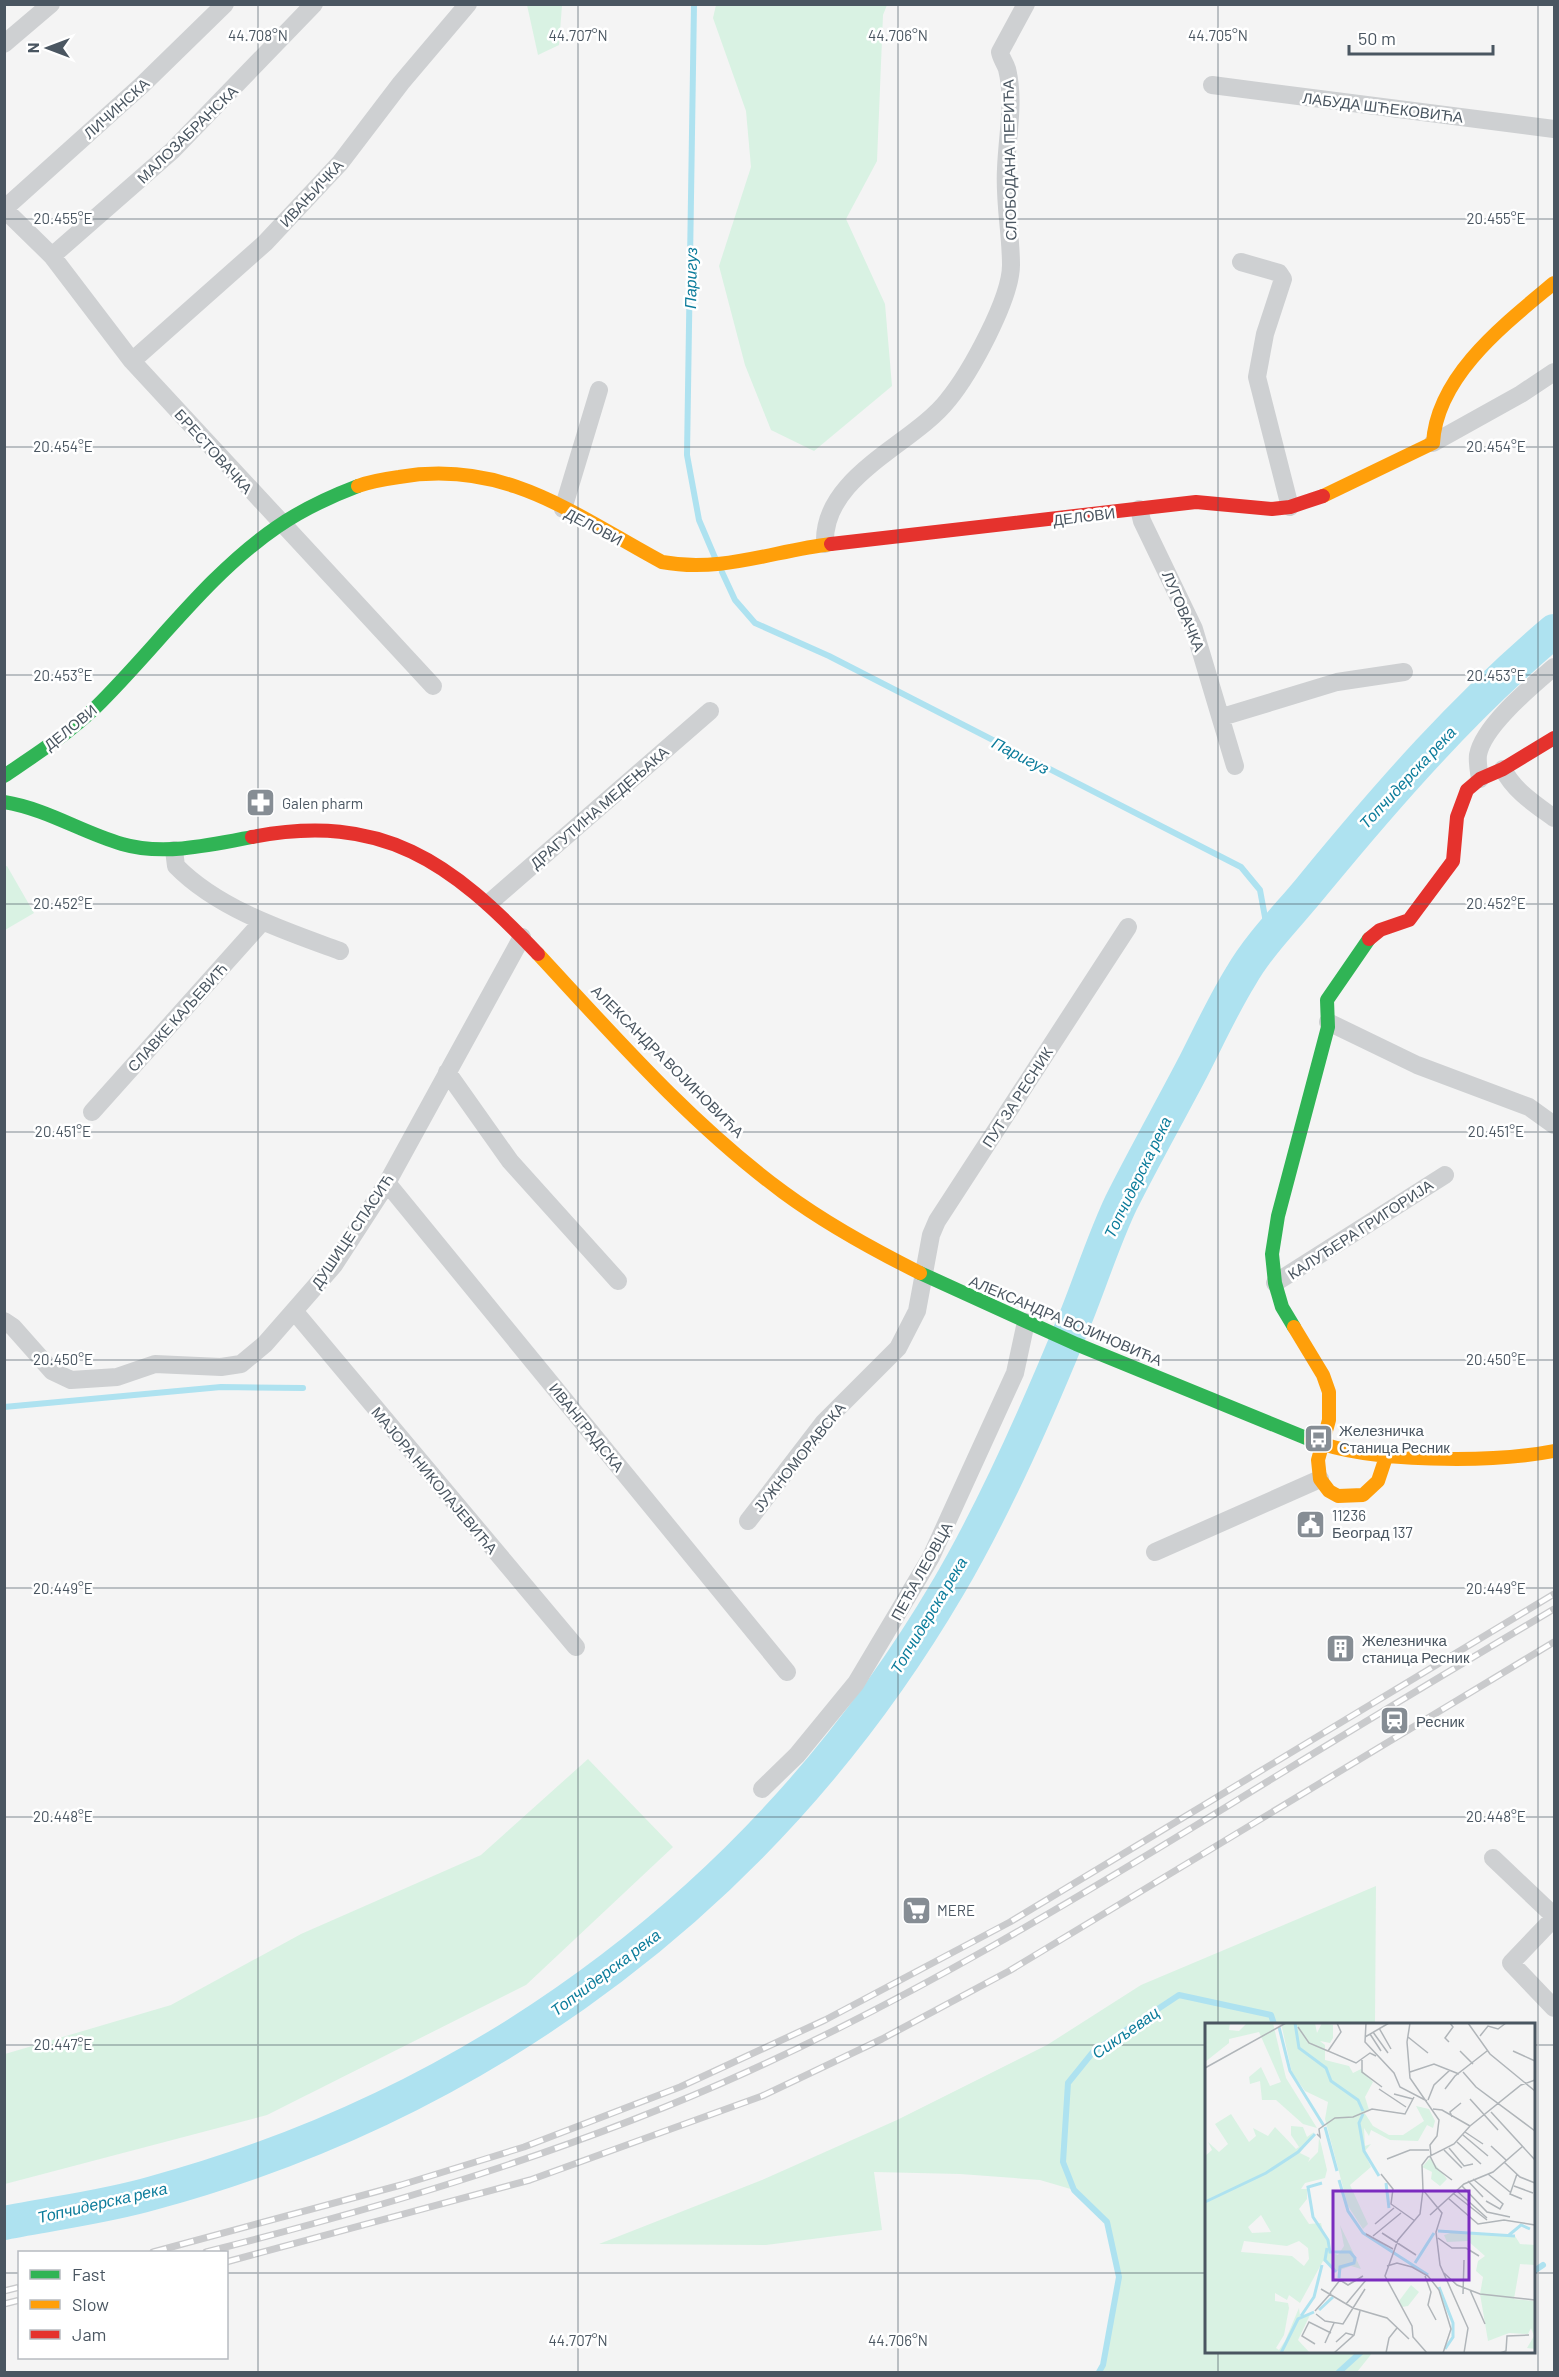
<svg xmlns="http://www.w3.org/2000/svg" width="1559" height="2377" font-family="Barlow,sans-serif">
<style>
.green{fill:#d9f2e3}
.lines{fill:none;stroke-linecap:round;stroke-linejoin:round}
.stream{stroke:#aee2f0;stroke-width:6}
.river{stroke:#aee2f0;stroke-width:34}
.street{stroke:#ced0d2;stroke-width:18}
.fast{stroke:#30b455;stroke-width:14}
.slow{stroke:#ff9f0a;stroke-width:14}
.jam{stroke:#e5322d;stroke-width:14}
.rail-casing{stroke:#c9cacc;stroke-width:7}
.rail{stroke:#fff;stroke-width:4.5;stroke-dasharray:14;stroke-linecap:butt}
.ticks{fill:none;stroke:#4a5661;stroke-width:1.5;stroke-opacity:0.45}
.labels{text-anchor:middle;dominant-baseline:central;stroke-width:5;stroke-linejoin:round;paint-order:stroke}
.street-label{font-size:15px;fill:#4a5661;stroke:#fff}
.poi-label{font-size:15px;fill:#4a5661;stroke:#fff;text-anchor:start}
.water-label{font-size:16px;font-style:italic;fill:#0c7c9b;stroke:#fff}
.inset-river{fill:none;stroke:#aee2f0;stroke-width:3}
.inset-road{fill:none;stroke:#b0b5b9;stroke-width:1.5}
.view{fill:#7b2cbf;fill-opacity:0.15;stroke:#7b2cbf;stroke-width:3}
.inset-edge{fill:none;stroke:#4a5661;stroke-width:3}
.ticks-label{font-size:15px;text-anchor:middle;fill:#4a5661;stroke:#fff;stroke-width:5;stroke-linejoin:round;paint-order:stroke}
</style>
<rect width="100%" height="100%" fill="#f4f4f4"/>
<!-- green -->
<path class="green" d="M527,5h35l-3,40 -21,10z
M716,5h171l-4,10 -6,146 -31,58 39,85 7,82 -78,65 -43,-21 -26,-65 -26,-99 32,-99 -5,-56 -33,-93z
M7,866l27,47 -29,17 -1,-63z
M588,1759l85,88 -147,138 -259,130 -262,69v-130l166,-49 130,-71 180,-79z
M1376,1886l-1,136 -5,2h-164v328h167l-16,20h-258l4,-7 15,-84 -11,-59 -33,-32 -34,-10 -80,-6 -86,-2 8,58 -116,15 -167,-1 163,-64 135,-60 150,-75 94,-60z"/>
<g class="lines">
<!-- stream -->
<path class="stream" d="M694,4l-7,451 12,65 17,40
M722,572l13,28 20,23 74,33 412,211 19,23 9,49
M4,1407l217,-20 82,1
M1534,2271l9,-6
M1099,2372l4,-7 16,-88 -12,-55 -33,-32 -11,-28 5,-79 25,-31 86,-57 92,20 3,9
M1339,2372l22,-20"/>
<!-- river -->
<path class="river" d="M4,2223c50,-10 101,-16 149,-30 338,-92 619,-305 796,-607 48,-82 89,-176 125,-264 16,-39 29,-81 47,-119 23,-46 48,-90 71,-134 16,-31 31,-64 49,-93 19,-33 49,-62 73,-92 74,-90 151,-178 240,-253"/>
<!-- street -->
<path class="street" d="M4,44l47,-40
M1212,85l342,44
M4,209l48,47 80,105 301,325
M4,209l138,-124 83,-81
M52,256l120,-105 142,-147
M1241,262l38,11 4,6 -18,55 -8,43 33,130
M132,361l133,-118 75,-80 61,-80 67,-79
M1433,443l88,-49 33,-22
M563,509l36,-119
M1139,509l3,12 52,108 41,137
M825,544c-3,-68 88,-99 123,-144 22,-27 63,-101 63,-135 0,-32 -7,-64 -5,-96 1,-32 9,-68 1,-100 -2,-6 -6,-11 -7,-17l26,-48
M1222,717l115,-35 67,-10
M1503,769c11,22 32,35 51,49
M1480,779c-1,-8 -3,-16 -2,-24 5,-29 54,-69 76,-88
M174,850l2,16c42,43 109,65 164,85
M489,903l221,-192
M1328,1022l89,43 112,42 25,18
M447,1072l63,89 108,120
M92,1112l170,-190
M387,1183l400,489
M1275,1283l170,-108
M295,1312l281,335
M4,1321l9,6 39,44 19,9 46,-3 38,-13 66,3 20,-3 24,-20 69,-79 53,-82 135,-246
M748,1521l76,-99 74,-74 19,-37 14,-76 6,-14 191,-294
M1155,1552l165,-73
M762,1789l35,-34 59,-72 75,-126 84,-184 11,-51
M1493,1858l61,58
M1554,1918l-43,45 43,45"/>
<!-- fast -->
<path class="fast" d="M4,776c31,-21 64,-42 92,-69 60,-59 111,-132 181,-180 26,-18 52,-30 81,-41
M4,802c43,7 77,30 118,42 41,12 89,1 130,-7
M920,1273l156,71 235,96
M1294,1327l-12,-20 -7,-24 -3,-29 6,-38 50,-189 -1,-27 42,-61"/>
<!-- slow -->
<path class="slow" d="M358,486c13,-5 27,-7 41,-9 106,-18 174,37 263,85 59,11 111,-11 169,-18
M1323,496l110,-53c4,-68 73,-120 121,-160
M538,954c77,83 153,170 245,238 42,31 89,57 137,81
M1294,1327l29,48 6,17v28l-11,40 2,19 9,12 9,5 25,-1 15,-14 8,-24
M1311,1440c59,23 181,23 243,11"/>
<!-- jam -->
<path class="jam" d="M831,544l365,-42 76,7 18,-2 33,-11
M252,837c131,-25 199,25 286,117
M1369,939l11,-9 29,-10 44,-59 4,-44 10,-27 13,-11 23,-10 51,-31"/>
<defs>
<path id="rail" d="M153,2252l248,-67 123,-38 156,-60 145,-67 185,-98 544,-328
M206,2252c185,-47 369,-102 543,-181 168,-76 325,-171 482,-267 107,-66 215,-131 323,-195
M226,2262l304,-82 232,-84 120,-57 127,-68 545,-329
M4,2291l16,-4
M4,2304l16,-4"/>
</defs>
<!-- rail casing -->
<use href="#rail" class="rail-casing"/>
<!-- rail -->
<use href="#rail" class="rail"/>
</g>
<!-- ticks -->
<path class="ticks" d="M258,4v2368M578,4v2368M898,4v2368M1218,4v2020M1538,4v2368M4,219h1550M4,447h1550M4,675h1550M4,904h1550M4,1132h1550M4,1360h1550M4,1588h1550M4,1817h1550M4,2045h1202M1534,2045h20M4,2273h16M226,2273h980M1534,2273h20M1218,2352v20"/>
<!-- icons -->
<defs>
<symbol id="pharmacy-square" viewBox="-11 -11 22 22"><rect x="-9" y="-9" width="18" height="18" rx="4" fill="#868d94" stroke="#fff"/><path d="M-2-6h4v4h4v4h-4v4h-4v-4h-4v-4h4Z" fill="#fff"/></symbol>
<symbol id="bus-square" viewBox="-11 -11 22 22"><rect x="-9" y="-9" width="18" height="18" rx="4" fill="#868d94" stroke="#fff"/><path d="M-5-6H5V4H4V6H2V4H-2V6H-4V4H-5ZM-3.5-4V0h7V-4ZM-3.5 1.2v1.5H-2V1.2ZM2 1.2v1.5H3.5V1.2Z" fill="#fff"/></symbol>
<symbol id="civic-square" viewBox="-11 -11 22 22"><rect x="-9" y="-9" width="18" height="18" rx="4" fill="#868d94" stroke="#fff"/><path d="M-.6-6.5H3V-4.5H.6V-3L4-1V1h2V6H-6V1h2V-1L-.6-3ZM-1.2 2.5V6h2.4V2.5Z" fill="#fff"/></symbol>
<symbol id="building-square" viewBox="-11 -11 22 22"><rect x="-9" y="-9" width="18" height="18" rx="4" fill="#868d94" stroke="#fff"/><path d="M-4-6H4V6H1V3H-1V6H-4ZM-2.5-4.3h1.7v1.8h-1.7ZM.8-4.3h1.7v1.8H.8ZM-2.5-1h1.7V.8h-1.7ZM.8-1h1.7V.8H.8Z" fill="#fff"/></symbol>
<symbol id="station-square" viewBox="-11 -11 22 22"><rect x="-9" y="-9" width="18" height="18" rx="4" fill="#868d94" stroke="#fff"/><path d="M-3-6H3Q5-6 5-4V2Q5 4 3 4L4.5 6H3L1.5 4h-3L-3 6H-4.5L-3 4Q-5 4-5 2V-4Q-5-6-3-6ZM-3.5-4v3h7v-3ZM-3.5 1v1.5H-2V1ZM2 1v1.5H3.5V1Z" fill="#fff"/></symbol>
<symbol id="supermarket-square" viewBox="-11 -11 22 22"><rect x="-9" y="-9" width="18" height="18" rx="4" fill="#868d94" stroke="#fff"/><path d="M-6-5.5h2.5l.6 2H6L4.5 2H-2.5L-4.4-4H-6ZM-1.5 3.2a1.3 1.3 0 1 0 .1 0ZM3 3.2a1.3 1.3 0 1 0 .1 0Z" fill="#fff"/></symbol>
</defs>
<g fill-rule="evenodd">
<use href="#pharmacy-square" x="244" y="786" width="33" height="33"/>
<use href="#bus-square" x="1302" y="1422" width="33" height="33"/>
<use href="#civic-square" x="1294" y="1508" width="33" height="33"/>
<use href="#building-square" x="1324" y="1632" width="33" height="33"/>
<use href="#station-square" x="1378" y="1704" width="33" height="33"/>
<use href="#supermarket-square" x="900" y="1894" width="33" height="33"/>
</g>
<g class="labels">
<!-- street labels -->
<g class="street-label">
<text transform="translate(1383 107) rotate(7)">ЛАБУДА ШЋЕКОВИЋА</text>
<text transform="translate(116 108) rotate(-42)">ЛИЧИНСКА</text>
<text transform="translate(187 134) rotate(-44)">МАЛОЗАБРАНСКА</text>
<text transform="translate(1009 160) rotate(-91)">СЛОБОДАНА ПЕРИЋА</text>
<text transform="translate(311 193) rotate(-47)">ИВАЊИЧКА</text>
<text transform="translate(214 451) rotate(48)">БРЕСТОВАЧКА</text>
<text transform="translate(1084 516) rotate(-7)">ДЕЛОВИ</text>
<text transform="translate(594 526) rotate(28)">ДЕЛОВИ</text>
<text transform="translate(1184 611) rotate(67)">ЛУГОВАЧКА</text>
<text transform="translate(70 727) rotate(-39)">ДЕЛОВИ</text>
<text transform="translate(599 807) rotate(-41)">ДРАГУТИНА МЕДЕЊАКА</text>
<text transform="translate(177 1017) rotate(-48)">СЛАВКЕ КАЉЕВИЋ</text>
<text transform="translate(668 1061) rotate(45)">АЛЕКСАНДРА ВОЈИНОВИЋА</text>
<text transform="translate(1017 1097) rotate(-57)">ПУТ ЗА РЕСНИК</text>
<text transform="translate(1360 1229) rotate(-33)">КАЛУЂЕРА ГРИГОРИЈА</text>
<text transform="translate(352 1231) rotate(-56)">ДУШИЦЕ СПАСИЋ</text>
<text transform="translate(1066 1320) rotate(23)">АЛЕКСАНДРА ВОЈИНОВИЋА</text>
<text transform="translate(587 1427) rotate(51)">ИВАНГРАДСКА</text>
<text transform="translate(799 1457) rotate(-51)">ЈУЖНОМОРАВСКА</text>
<text transform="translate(435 1480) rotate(50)">МАЈОРА НИКОЛАЈЕВИЋА</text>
<text transform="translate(921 1571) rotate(-61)">ПЕЂА ЛЕОВЦА</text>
</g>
<!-- poi labels -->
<g class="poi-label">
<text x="282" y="803">Galen pharm</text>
<text x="1339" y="1430">Железничка<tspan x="1339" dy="17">Станица Ресник</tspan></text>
<text x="1332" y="1515">11236<tspan x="1332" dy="17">Београд 137</tspan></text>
<text x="1362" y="1640">Железничка<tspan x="1362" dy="17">станица Ресник</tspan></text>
<text x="1416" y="1721">Ресник</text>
<text x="937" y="1910">MERE</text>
</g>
<!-- water labels -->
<g class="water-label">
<text transform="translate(690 278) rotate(-89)">Паригуз</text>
<text transform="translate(1021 755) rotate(27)">Паригуз</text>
<text transform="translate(1407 777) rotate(-47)">Топчидерска река</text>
<text transform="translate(1137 1177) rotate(-64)">Топчидерска река</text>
<text transform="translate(928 1615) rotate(-59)">Топчидерска река</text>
<text transform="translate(605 1972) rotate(-37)">Топчидерска река</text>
<text transform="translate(1125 2032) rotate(-35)">Сикљевац</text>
<text transform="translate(102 2202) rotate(-13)">Топчидерска река</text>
</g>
</g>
<!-- overview -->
<g transform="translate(1205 2023)">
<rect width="330" height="330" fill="#f4f4f4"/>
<path d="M0,0h25l-1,7 10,1 8,-8h26l13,55 31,50 -14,-4 -27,-24h-14l-2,-19 -10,3 -1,-7 12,-10 9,19 11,-4 -22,-50 -30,7v4l-24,19zM76,0h34l2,10 5,-10 11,2v13l-3,5 -10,-2 5,4v15l24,6 4,7 8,-4 12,13 -8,15 4,13 -5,2 9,14 16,9h14l21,-14 -8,-15 13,3 6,12 -2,7 -6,-3 -9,16 -28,-1 -19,-10 -2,6 -5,-8 1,18 6,-2 -7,8 7,15 -21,18 18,39 -5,5 -15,-23 -23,-87 3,-17 -23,-11 -13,-18zM26,91l18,28 7,-6 -3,-8 15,8 7,-9 21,22 3,-2 -8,-12v-9l12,1 4,10 7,-5 -14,21 10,5 -2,4 10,-10 1,-14 2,6 6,26 -2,8 -20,5 -4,6h6v10l-8,10 10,15 12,-1 3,13 5,3 1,13 8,3 6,-9 -4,-21 21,44 -10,-3 -14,5 -14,-10 -23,42 -11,-8 -2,5 -12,-7v8l13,2 1,5 -5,27 -8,13 3,2 6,-9 14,-33 1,8 10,-1 -12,25 12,13h-105v-197l7,-6 -4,-8 11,10 9,-8 -13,-20zM56,192l10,17 -19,1 -4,-6zM39,218l43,5 12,-5 9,7 1,11 -5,7 -12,-10 -51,-4zM225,135l17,21 -7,7 -9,-7 1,-7 -10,-5zM249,209l61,4 5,8 15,1v20l-15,-1 -6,35 21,2v48l-8,-1 7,-12 -3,-8 -3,6 -19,-1 -21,8 -8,-47 3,-17 -7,-6 2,-10 7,-5 -17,-15 -21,1 -3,-7zM206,262l8,7 -11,14 -6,1 -3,-6z" fill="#d9f2e3" fill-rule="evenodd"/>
<path class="inset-river" d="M90,0l4,25 27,20 5,13 27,19 5,11M74,4l11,44 34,55M158,91l-4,9 5,28 15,25M120,104l12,44M134,157l9,31 15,22 65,42M117,160l-14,4 5,30 15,23 2,12h20l5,6 -1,5 -14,4 -1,11M181,160l3,25M0,179l61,-29 32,-21 17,-18M233,208l77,5M304,212l12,-10 9,4M122,225l-2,12 11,12M210,240l19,-30M234,264l14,36v14l-8,12M114,287l14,-13M96,293l13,-19 8,-32M76,330l17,-34 16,-7"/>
<path class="inset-road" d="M132,0l4,9 -13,19 28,12 14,-10 6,3M161,0l-1,19 29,31 6,14 27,14M205,0l-3,19 3,36 29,42 -2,16 -7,9 1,11M263,0l22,31 45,37M93,4l11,16 19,8M174,5l12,21M168,9l15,21M165,11l11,17M275,13l8,-10 10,3 8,-6M160,14l24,-14M203,14l20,16M244,19l-4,-4 8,-11 -3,-4M255,28l13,13M308,28l22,10M157,37v12l20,15M0,45l81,-45M205,49l24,-8 25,10M258,49l13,15 59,44M174,66l27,18M240,66l10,-13 32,-25M189,71l19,5M265,76l28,31M223,77l6,-15 16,-15M228,86l9,1 28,16M286,89l44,48M247,94l-2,-5 11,-9M260,109l18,12M112,111l3,3 -1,-8 16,-11 18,-1 19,-8 33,5 9,-17M258,112l25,21M252,119l24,22M286,123l15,14M244,125l15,18 9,-2M239,127l18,18M225,133l6,12 16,12M182,136l23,-9h19M299,139l16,15 15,6M176,151l12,15 -2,15 24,17M283,151l22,18M312,151l-7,20 12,5M268,156l30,25 -3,5 -14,-8M263,158l15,16M257,163l25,26 23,5M309,163l19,7M218,167l-3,24 -22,26 -13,36 27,50 1,11 14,16M252,168l30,27M249,171l33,26M243,175l30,26 26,-4 31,5M225,192l34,-31 29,-12 30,-26M170,201l19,-16M177,210l34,22M161,211l27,15M168,213l28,-23M233,215l14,10h14l13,8M182,243l10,-3 15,4 16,9 11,14 12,39 -8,24M239,250l13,12 23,9 55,6M220,253l6,16 -3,13 8,15M116,266l32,19 34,10 22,21M265,267l15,34M125,270l10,-13 8,5 15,-9M258,271l1,-34M141,281l20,-24M110,288l16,-18M111,291l9,7 18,3 22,-35M131,319l10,-9 7,2M120,320l9,-20M110,321l-13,-8 7,-14 22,11M129,330l20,-18 6,-24M181,330l3,-15 8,-10M259,330l4,-25 -28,-63 -4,-33 6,-19 -19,-23 -1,-25 6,-8 26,-13 16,-18 51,-41 14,-5M295,330l6,-2 1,-15 22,-1"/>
<path class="view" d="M128,168h136v89h-136z"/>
<rect width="330" height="330" class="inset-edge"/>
</g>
<g class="ticks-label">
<text x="258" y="41">44.708°N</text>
<text x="578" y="41">44.707°N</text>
<text x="898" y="41">44.706°N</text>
<text x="1218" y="41">44.705°N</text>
<text x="1496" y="224">20.455°E</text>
<text x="63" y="224">20.455°E</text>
<text x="1496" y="452">20.454°E</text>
<text x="63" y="452">20.454°E</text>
<text x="1496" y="681">20.453°E</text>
<text x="63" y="681">20.453°E</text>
<text x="1496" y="909">20.452°E</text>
<text x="63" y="909">20.452°E</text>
<text x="1496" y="1137">20.451°E</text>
<text x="63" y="1137">20.451°E</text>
<text x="1496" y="1365">20.450°E</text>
<text x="63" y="1365">20.450°E</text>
<text x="63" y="1594">20.449°E</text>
<text x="1496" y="1594">20.449°E</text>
<text x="63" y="1822">20.448°E</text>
<text x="1496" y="1822">20.448°E</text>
<text x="63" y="2050">20.447°E</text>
<text x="578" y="2346">44.707°N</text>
<text x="898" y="2346">44.706°N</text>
</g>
<!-- border -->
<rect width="1559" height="2377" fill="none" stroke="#4a5661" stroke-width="12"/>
<!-- legend -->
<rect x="18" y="2251" width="210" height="108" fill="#ffffff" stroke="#b7bbc0" stroke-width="1.5"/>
<rect x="30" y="2270" width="30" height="9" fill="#30b455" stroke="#b7bbc0" stroke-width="1.5"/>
<text x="72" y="2281" font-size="18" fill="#4a5661">Fast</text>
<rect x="30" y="2300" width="30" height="9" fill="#ff9f0a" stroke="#b7bbc0" stroke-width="1.5"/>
<text x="72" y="2311" font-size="18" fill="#4a5661">Slow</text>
<rect x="30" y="2330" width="30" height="9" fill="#e5322d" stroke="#b7bbc0" stroke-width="1.5"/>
<text x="72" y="2341" font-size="18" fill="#4a5661">Jam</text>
<!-- north arrow -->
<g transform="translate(48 48) rotate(270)" stroke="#ffffff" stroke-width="4.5" paint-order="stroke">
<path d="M0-4.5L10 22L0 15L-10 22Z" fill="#4a5661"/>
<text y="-9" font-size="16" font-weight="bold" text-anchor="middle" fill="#4a5661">N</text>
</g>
<!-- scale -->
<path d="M1349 45v9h144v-9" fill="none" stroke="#4a5661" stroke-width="3"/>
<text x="1358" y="45" font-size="18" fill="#4a5661" stroke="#ffffff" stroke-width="4.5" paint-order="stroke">50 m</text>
</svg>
